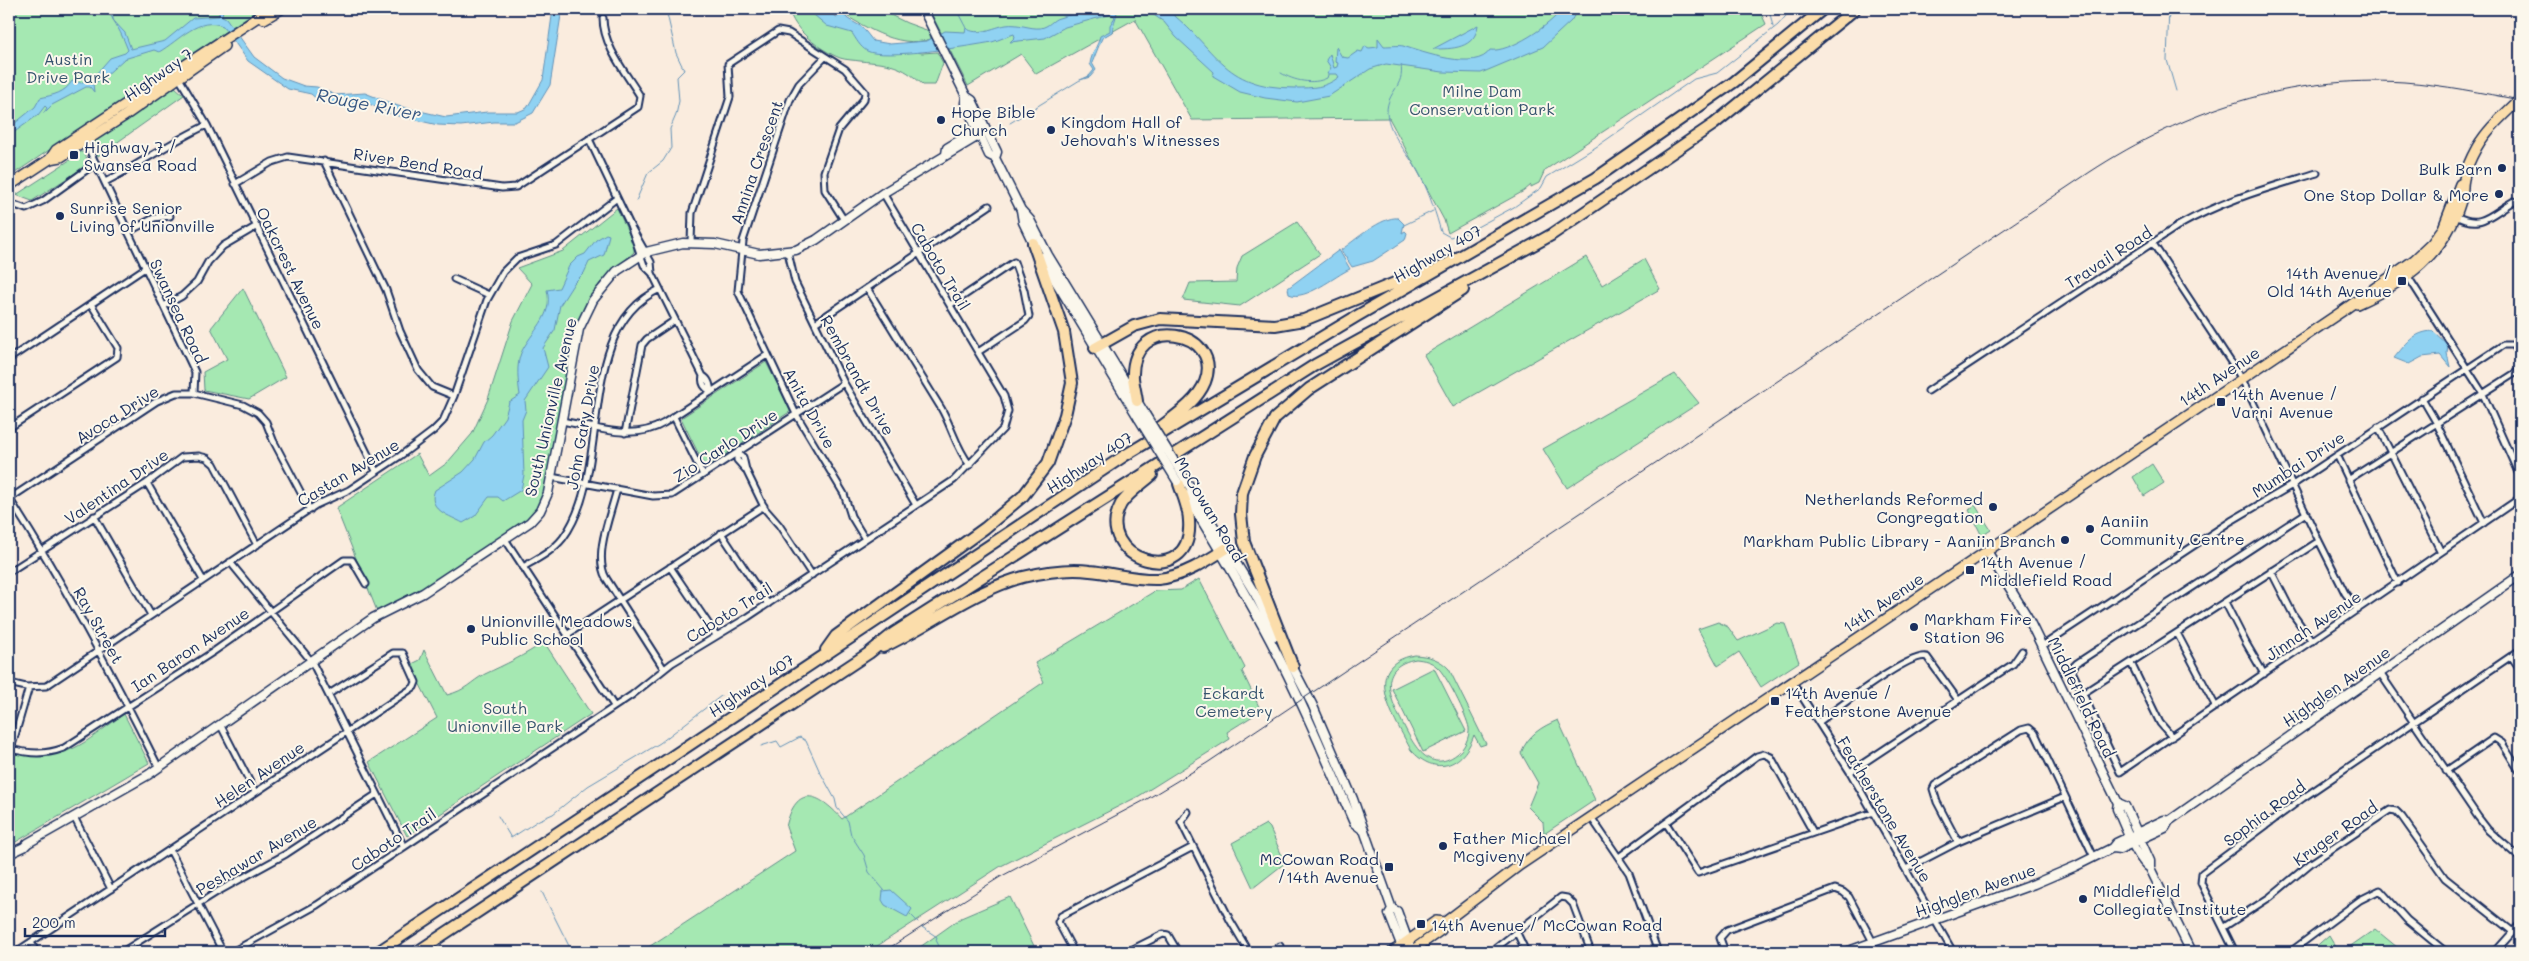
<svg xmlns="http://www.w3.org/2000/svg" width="2529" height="961" font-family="Mali,sans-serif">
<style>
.green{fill:#a5e8b2;stroke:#608c88;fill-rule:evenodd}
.water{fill:#90d2f2;stroke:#6191b7}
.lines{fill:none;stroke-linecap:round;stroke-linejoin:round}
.stream{stroke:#6191b7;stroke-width:1}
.street-casing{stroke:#1b2f5e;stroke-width:9}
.secondary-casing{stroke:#1b2f5e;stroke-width:11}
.primary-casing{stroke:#1b2f5e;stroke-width:12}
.highway-casing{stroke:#1b2f5e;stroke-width:14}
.street{stroke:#fbf7ec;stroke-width:5}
.secondary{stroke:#fbf7ec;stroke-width:8}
.primary{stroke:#fbddab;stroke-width:9}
.highway{stroke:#fbddab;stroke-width:10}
.rail{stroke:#1b2f5e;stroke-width:1}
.secondary-bridge-casing{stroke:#1b2f5e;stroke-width:11;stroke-linecap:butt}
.secondary-bridge{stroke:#fbf7ec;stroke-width:8}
.poi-dot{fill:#1b2f5e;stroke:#fbf7ec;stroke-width:2}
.labels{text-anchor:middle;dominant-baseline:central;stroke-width:4;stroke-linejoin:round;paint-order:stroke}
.park-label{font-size:16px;fill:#37546f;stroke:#fbf7ec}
.street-label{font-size:16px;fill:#1b2f5e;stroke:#fbf7ec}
.poi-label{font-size:16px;fill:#1b2f5e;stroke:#fbf7ec;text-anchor:start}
.water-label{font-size:18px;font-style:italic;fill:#385883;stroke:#fbf7ec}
</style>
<rect width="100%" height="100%" fill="#faecde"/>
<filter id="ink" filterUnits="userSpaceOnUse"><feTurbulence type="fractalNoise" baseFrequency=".02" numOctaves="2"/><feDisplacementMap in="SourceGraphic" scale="10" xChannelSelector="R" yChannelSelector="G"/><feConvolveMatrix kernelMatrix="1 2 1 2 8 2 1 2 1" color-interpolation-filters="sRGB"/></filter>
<g filter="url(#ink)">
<!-- green -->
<path class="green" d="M9,9h250l-250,168z
M789,9h23l46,28 42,12 22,4 15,-1 6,11 -8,22h-12c-22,-21 -34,-21 -63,-24 -6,-1 -14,-1 -20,-3 -20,-8 -47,-28 -51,-49z
M834,9h44l29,14 22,8 2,8c-35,11 -69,-15 -97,-30z
M929,9h830l7,15 -221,146 -6,13 -8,4v-2l-7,6 -76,42 -4,-13 -55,-102 -197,2 -57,-101 -99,55 -15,-20 -53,32z
M175,87l9,8 -86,61 -4,-12 2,-5z
M78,152h6l5,12 -57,37 -16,-6 60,-39z
M617,208l17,37v7l-34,31 -21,35 -7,29 -26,141c-5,15 -12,27 -25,36l-100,65 -44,22 -41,-103 81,-54 12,22 18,-13 25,-29 16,-35 25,-78 19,-37 -15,-16 46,-17z
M1297,222l23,32 -80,52 -57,-6 7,-17 46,-1 1,-14 5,-12z
M1586,257l16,28 42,-26 16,30 -207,118 -29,-52z
M243,288l43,89 -37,22 -45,-9 -1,-18 24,-13 -16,-31z
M766,362l25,49 -83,55 -4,-1 -23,-47z
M1675,374l24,29 -132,85 -24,-39z
M2152,464l12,19 -20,13 -11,-19z
M1975,505l16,25 -9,6 -13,-26z
M1199,579l46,89 -3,3 19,40 -34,21 3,7 -91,57 -138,70 -133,86h-227l154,-101 -9,-24c10,-43 32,-35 56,-8l202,-137 -9,-19 120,-72 26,-1z
M1718,622l10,5 10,14 39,-18 8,1 14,38 -38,25 -22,-35 -21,14 -20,-37z
M544,642l47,72 -184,122 -38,-74 68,-44 -27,-53 10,-5 4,-10 23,45c20,-5 23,-13 38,-21 19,-9 41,-19 59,-32z
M1415,655c14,1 25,4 34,14l37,75 -6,2 -6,-11c-11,32 -39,42 -63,15 -15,-29 -53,-85 4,-95zM1416,659c8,1 15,2 21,8 9,7 30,49 32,61 1,9 -5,21 -12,26 -29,22 -45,-12 -55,-32 -13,-25 -25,-56 14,-63z
M1434,668l32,63 -43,21 -31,-63z
M124,714l25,49 -140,83v-68l6,-24c57,6 65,-9 109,-40z
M1558,720l37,80 -51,34 -1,-12 -15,-15 10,-24 -17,-30c7,-18 20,-26 37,-33z
M1266,824l4,4 15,35 -32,25 -21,-45z
M1010,897l27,55h-124l48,-34z
M2375,929l28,23h-61z
M2329,935l10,17h-30l2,-1z"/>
<!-- water -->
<path class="water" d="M101,9l12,7v4l12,13 6,16 34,-8 28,-23 26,-2v-7h4l-1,7 4,2 28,39 28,21 22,8 13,1 18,8 30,-2 33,13 48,11 41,-5h31l9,-4 16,-28 10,-71h9l-12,76 -17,28 -18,9h-21l-33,4 -23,-1 -44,-10 -27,-12 -32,2 -16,-4 -8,-7 -23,-5 -40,-28 -25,-35c-25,-10 -43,14 -64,26l-5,-2 -30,9 -21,19 -10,6 1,8 -4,-5h-4l-34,18 -9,9 4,-6 -2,-2 -7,9 -29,21v-8l26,-21 5,-9c13,-3 25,-5 32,-17l9,2 15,-9 14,-16 15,-5 3,-3c-5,-13 -10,-23 -17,-34 -2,-3 -7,-5 -10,-7z
M807,9h15l15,8 2,-1 -5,-7h3l11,10 14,8 11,14 17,3 37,-3 18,-10 20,1 1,-4c11,9 28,-1 40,-3 12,-2 24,4 34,3 9,-1 13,-9 19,-10 22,-7 41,-9 64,-9l-6,3c-1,7 -4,12 -5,20l-10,6 -10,25 4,7 -6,7 -10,3 9,-4 5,-6 -4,-6c1,-10 8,-18 10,-28l10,-5v-6l5,-8 -3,-3 -47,13 -20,11 -35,4 5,-5 -1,-3c-7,2 -15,6 -22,8 -21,4 -109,18 -125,9 -7,-4 -11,-12 -15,-18l-25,-7z
M1145,9h21c52,39 54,79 129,79 18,0 30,0 44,-11l-2,-3h-10l4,-6 -5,-8 4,-6 4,14 3,-1 1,-4 -3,-1 1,-15 6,10 6,1 10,-7 4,1 3,-6 4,2 9,-1v-9l6,8c6,0 15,-1 19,0 19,6 74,26 87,4 19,3 61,-25 72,-41h16l-7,12 -28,26 -62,26 -38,-1 -57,-8 -16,5 -41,27 -32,6 -32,-4 -25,-6 -27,-16 1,-4 -38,-35 -12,-15z
M1478,25c-3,24 -26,24 -45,24z
M1398,218l6,6 -2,9 3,-2 2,2 -2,7 -32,21 -21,6 -11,-17c13,-9 41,-34 57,-32z
M606,234l3,1 -5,20 -15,7 -5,11 -10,10 -14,22 -5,25 -12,18 5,19 -23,34 1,9 -4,10 2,55 -3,15 -18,11 -5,-4h-9l-14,19 -12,7c-12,-7 -37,-13 -28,-33l28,-18 12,-13 9,-17 8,-7 13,-18 4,-15 11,-7c-2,-13 -4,-30 1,-42 10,-22 33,-36 26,-63l12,-2 10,-22 9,-9 7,-3 11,-14z
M1339,250l11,19c-14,6 -45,33 -61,25l-1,-6z
M2433,331l15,14 -1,8 3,14 -10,-12 -18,2 -13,7 -15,-6c12,-14 19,-26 39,-27z
M891,890l21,19 -5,8 -22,-12 -3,-5 1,-9z"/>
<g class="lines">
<!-- stream -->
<path class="stream" d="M956,9l10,19
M1769,9l4,18
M2169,9l-2,51 9,31
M1401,65c4,22 -14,26 -14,47 1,23 25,45 34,65 9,18 15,37 20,55l9,5 16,-4 48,-26 27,-19 6,-11 49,-30 98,-68 23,-6 61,-48 13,-15
M1281,73c13,8 32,12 46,5l1,-3
M1010,123l70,-43
M636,201l12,-28 15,-12 8,-13 -1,-19 6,-14 3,-14 -2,-24 7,-7 -8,-17 -10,-44
M1404,225l29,-14
M761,746l16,-5 4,6 19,-10 6,4 13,29 16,29 2,9 11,13 3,14 13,20 5,17 15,18
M498,816l13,22 28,-18 14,-6 35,-28 72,-43 61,-47
M542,892l30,60
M910,914l8,8
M922,927l15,10 -1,3 3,6 -6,6"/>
<defs>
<path id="street" d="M825,57l-26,27 -9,16 -47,141 -5,50 58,123 48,80 7,22 14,23
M179,78l28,47 169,346
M589,139l41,86 14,40 8,8 51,103c6,3 7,9 8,16
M85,141l110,231 -1,21
M324,161l62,129 14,41 18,39 14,17 22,9
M105,182c35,-18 67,-41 102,-57
M235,184l37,-22 16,-5 214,31 14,-1 122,-80 2,-11c-14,-23 -37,-50 -37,-78
M15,205l11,4 17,-8 53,-38
M2456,216c26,14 36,-3 58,-15
M631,227l20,35 1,11
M128,232l26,-14 16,-2
M691,242l1,-29 38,-116 -2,-33 50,-33 11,2 56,36 20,23 -1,7 -25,30 -15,43 1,18 19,30
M2152,242l90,137 77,162 26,52 13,17
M788,252l7,30 49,101 72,122
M2407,275l75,117 38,85
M454,279l35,16
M867,288l74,120c11,19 15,40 29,57
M950,305l64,-43 10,28 5,26 -4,5 -47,31
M164,306l18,-10 15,-14 11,-20 15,-16 34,-20
M815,323l174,-117
M9,359l136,-91
M703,376c-2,8 2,12 8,16
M1928,391l250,-165c48,-27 87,-37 139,-53
M2422,398l14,24 48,101
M674,417l29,58
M562,421c33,6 71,21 102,2l103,-68
M2378,427l63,125
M9,428l108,-71 1,-9 -27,-44
M625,433l17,-88 5,-6 28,-19
M737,453v7l9,10 19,39 14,16 33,50
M737,453l6,4 3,13
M2337,455l61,128
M551,477l102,19 19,-1 172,-112
M2348,480l172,-110
M147,483l56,97
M617,489c-6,25 -24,66 -11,89l58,91
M9,498c56,87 104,177 150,270
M9,499l148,-98 19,-8h18l49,12 15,8 8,9 7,18 37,70
M2306,513l-229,150 -6,6 49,103 400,-274
M94,516l57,99
M721,533l47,71
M505,539l109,167
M230,562l82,100 92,185
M523,567c14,-8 30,-16 40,-29 51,-68 10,-209 97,-249
M670,567l46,68
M2271,571l23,45 18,25
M9,572l138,-89 35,-26 17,-1 8,2 7,6 43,81
M2225,602l21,41 18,31
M2177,633l39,74
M568,634l196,-128
M2042,646l189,-125 63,-37 209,-139h10l7,11
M2511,656l9,13
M2131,663l29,60 12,14
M2380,673l98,144 10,13 32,28
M1792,681l58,91 103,180
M9,683l17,4 20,-1 270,-181 33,-15 51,-34 33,-25 10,-10 11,-25 33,-96 16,-28 14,-14 39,-13 61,-47
M2082,694l237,-153
M1819,722c16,-12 92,-71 108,-65l31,43
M220,724l35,68
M11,749c19,5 34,6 53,-1l149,-96 131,-92h8l14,24
M9,756l20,-69
M2446,771l48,-33 8,5 18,29
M1850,772l163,-108 9,-13
M1188,812l-7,10 49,98 19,32
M74,817l37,72
M1591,817l38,56 29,79
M1666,823l32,50 173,-60
M1958,842l-21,-40 -4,-13 2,-4 86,-55 8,-2 6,5 59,124
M170,850l53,102
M1619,857l138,-101 7,-2 7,3 42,75
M1906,869l52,-27 107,-45
M2224,927l46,-30 41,-34 79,-53 6,1 6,6 43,61 68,54
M1517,933l9,19
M31,942l5,10
M9,947l2,5
M16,952l398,-265 2,-5 -13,-29h-10l-64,41
M122,952l95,-60 69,-38 91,-60
M232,952l85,-47 315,-210 40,-32 76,-46 206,-137 49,-51 5,-18 -4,-15 -121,-203
M1074,952l-16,-30 3,-6 132,-69
M1127,952l36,-18 5,1 10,17
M1271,952l9,-6
M1491,952l70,-55 6,1 6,6 18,48
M1725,952l-5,-14 7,-8 108,-41 8,3 6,5 24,45
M2235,952l-34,-69 1,-10 101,-75 217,-148
M2290,952l70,-52 20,-10 27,30 39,32
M2495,952l25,-28"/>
<path id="secondary" d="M923,9l43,87 -1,7 24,52 6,3
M966,96l6,4 25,52 -2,6 26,52 9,10 18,35 97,159
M946,154l1,-6 23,-14 12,-5
M1021,210l2,12 12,25
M1041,257l98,162
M1184,477l71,117 21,42
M1186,495c29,47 58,95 84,145 31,59 57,121 84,183l9,7
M1987,551l40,65 91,187 -1,6c7,15 20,51 33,59
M1291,664l21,40 41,95 39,110 5,2 15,41
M2118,803l7,3 25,55v7l41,84
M2112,848l8,1 45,-21 4,-7 351,-246
M9,854l15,-7 4,-4 120,-68 225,-157 50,-25 107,-71 10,-11 8,-18 31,-164 14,-29 24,-29 29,-19 37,-9 32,1 44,10 37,-4 20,-10 67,-47 97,-58 5,-6
M1392,909l-3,5 15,38
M1846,952l188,-68 42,-18 36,-18 4,-5 48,-23 5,1"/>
<path id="primary" d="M264,19l17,-10
M50,159l11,-2 62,-40 101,-71
M9,186l41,-27 6,-9 214,-141
M2357,304c49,-22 88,-50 104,-103 3,-8 1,-15 3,-22 2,-11 8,-23 13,-32 11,-19 28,-33 43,-48
M1392,952l44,-31 9,1
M1410,952l31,-22 4,-8 75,-57 467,-314 354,-239 73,-52 18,-17 11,-15 17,-44"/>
<path id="highway" d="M1095,348l39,-22 26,-7 115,6 29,-5 123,-50
M1137,401c-1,-7 -3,-15 -4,-23 -3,-66 92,-48 72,4 -9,22 -34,36 -52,51
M1152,475c-10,9 -24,18 -31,29 -30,55 73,88 68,17 0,-12 -6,-25 -10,-37
M883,647c46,-21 91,-57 140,-70 21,-5 45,-9 67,-6 23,2 45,9 68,8 24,-2 49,-18 69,-31
M826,650l10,-14 149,-108 38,-32 25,-33 17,-48 7,-32 -8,-51 -31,-89
M1293,667l-49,-125 -3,-28 1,-21 13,-37 20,-38 34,-29 154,-99
M378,952l746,-496 233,-140 239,-138 138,-96 89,-73
M417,952l452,-299 25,-20 421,-268 236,-130 163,-111 141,-115"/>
</defs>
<!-- street casing -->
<use href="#street" class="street-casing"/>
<!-- secondary casing -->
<use href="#secondary" class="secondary-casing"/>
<!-- primary casing -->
<use href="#primary" class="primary-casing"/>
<!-- highway casing -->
<use href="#highway" class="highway-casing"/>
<!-- street -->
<use href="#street" class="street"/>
<!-- secondary -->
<use href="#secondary" class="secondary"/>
<!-- primary -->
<use href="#primary" class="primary"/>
<!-- highway -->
<use href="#highway" class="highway"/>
<!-- rail -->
<path class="rail" d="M883,952l117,-75 147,-78 60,-36 883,-591c95,-62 200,-97 314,-90 40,3 78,11 116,18"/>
<defs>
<path id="secondary-bridge" d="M1145,414l39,63
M1139,419l38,62"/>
</defs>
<!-- secondary-bridge casing -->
<use href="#secondary-bridge" class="secondary-bridge-casing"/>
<!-- secondary-bridge -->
<use href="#secondary-bridge" class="secondary-bridge"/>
</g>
</g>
<!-- markers -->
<g class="poi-dot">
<circle cx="941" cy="120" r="5"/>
<circle cx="1051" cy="130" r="5"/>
<rect x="69" y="150" width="10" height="10" rx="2.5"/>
<circle cx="2502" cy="168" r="5"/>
<circle cx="2499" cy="194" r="5"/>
<circle cx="60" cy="216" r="5"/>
<rect x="2397" y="276" width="10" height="10" rx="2.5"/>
<rect x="2216" y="397" width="10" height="10" rx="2.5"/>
<circle cx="1993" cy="507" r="5"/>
<circle cx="2090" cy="529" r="5"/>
<circle cx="2065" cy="540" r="5"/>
<rect x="1965" y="565" width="10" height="10" rx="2.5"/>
<circle cx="1914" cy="627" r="5"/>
<circle cx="471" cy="629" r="5"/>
<rect x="1770" y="696" width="10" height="10" rx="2.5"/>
<circle cx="1443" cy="846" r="5"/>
<rect x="1384" y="862" width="10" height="10" rx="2.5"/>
<circle cx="2083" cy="899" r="5"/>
<rect x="1416" y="919" width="10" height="10" rx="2.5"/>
</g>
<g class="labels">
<!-- park labels -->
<g class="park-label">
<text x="68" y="58">Austin<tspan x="68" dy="18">Drive Park</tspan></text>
<text x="1482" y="90">Milne Dam<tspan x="1482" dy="18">Conservation Park</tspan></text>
<text x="1234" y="692">Eckardt<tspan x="1234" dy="18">Cemetery</tspan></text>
<text x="505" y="707">South<tspan x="505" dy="18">Unionville Park</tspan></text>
</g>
<!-- street labels -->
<g class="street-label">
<text transform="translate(158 74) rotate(-35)">Highway 7</text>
<text transform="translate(756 162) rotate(-71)">Annina Crescent</text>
<text transform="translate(418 163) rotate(9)">River Bend Road</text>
<text transform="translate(1437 253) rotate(-30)">Highway 407</text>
<text transform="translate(2108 257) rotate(-33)">Travail Road</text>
<text transform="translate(941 266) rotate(59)">Caboto Trail</text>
<text transform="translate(291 268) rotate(64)">Oakcrest Avenue</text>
<text transform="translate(179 311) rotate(65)">Swansea Road</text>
<text transform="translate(858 375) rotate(61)">Rembrandt Drive</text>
<text transform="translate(2219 376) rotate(-34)">14th Avenue</text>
<text transform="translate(550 407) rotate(-77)">South Unionville Avenue</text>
<text transform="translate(810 408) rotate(61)">Anita Drive</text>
<text transform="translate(117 414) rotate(-32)">Avoca Drive</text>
<text transform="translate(582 427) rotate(-80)">John Gary Drive</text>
<text transform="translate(725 445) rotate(-33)">Zio Carlo Drive</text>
<text transform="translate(1089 462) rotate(-33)">Highway 407</text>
<text transform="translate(2298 464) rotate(-33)">Mumbai Drive</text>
<text transform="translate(348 472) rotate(-31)">Castan Avenue</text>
<text transform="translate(116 486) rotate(-34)">Valentina Drive</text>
<text transform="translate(1210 509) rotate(59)">McCowan Road</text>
<text transform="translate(1883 602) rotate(-34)">14th Avenue</text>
<text transform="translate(729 612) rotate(-32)">Caboto Trail</text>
<text transform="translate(99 625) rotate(61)">Ray Street</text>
<text transform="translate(2313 625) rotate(-34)">Jinnah Avenue</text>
<text transform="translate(190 649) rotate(-34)">Ian Baron Avenue</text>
<text transform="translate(751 685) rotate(-34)">Highway 407</text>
<text transform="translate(2336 686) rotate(-35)">Highglen Avenue</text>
<text transform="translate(2082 697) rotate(64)">Middlefield Road</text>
<text transform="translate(259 774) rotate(-34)">Helen Avenue</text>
<text transform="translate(1885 809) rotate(59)">Featherstone Avenue</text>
<text transform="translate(2264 813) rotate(-37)">Sophia Road</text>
<text transform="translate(2335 833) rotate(-35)">Kruger Road</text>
<text transform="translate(393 839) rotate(-34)">Caboto Trail</text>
<text transform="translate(256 855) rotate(-31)">Peshawar Avenue</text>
<text transform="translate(1975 890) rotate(-20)">Highglen Avenue</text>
</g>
<!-- poi labels -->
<g class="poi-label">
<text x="951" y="111">Hope Bible<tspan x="951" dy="18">Church</tspan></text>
<text x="1061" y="121">Kingdom Hall of<tspan x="1061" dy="18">Jehovah's Witnesses</tspan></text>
<text x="84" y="146">Highway 7 /<tspan x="84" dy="18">Swansea Road</tspan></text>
<text x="2492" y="168" text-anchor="end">Bulk Barn</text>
<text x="2489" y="194" text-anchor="end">One Stop Dollar &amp; More</text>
<text x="70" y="207">Sunrise Senior<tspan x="70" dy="18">Living of Unionville</tspan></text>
<text x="2392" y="272" text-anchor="end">14th Avenue /<tspan x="2392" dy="18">Old 14th Avenue</tspan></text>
<text x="2231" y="393">14th Avenue /<tspan x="2231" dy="18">Varni Avenue</tspan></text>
<text x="1983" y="498" text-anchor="end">Netherlands Reformed<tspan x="1983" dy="18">Congregation</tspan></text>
<text x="2100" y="520">Aaniin<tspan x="2100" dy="18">Community Centre</tspan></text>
<text x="2055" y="540" text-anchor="end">Markham Public Library - Aaniin Branch</text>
<text x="1980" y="561">14th Avenue /<tspan x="1980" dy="18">Middlefield Road</tspan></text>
<text x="1924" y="618">Markham Fire<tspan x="1924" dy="18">Station 96</tspan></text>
<text x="481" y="620">Unionville Meadows<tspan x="481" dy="18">Public School</tspan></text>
<text x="1785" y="692">14th Avenue /<tspan x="1785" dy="18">Featherstone Avenue</tspan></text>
<text x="1453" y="837">Father Michael<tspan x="1453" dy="18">Mcgiveny</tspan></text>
<text x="1379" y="858" text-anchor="end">McCowan Road<tspan x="1379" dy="18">/14th Avenue</tspan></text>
<text x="2093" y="890">Middlefield<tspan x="2093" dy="18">Collegiate Institute</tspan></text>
<text x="1431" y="924">14th Avenue / McCowan Road</text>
</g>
<!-- water labels -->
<g class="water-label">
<text transform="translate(369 104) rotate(11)">Rouge River</text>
</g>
</g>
<!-- margin -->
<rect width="2529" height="961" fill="none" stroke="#fbf7ec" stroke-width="30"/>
<rect x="15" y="15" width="2499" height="931" fill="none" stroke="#1b2f5e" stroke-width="2" filter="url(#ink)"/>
<!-- scale -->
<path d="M25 928v8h140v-8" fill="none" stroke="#1b2f5e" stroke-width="2.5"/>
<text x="32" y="928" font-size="15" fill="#1b2f5e" stroke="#fbf7ec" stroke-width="4" paint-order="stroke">200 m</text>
</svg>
